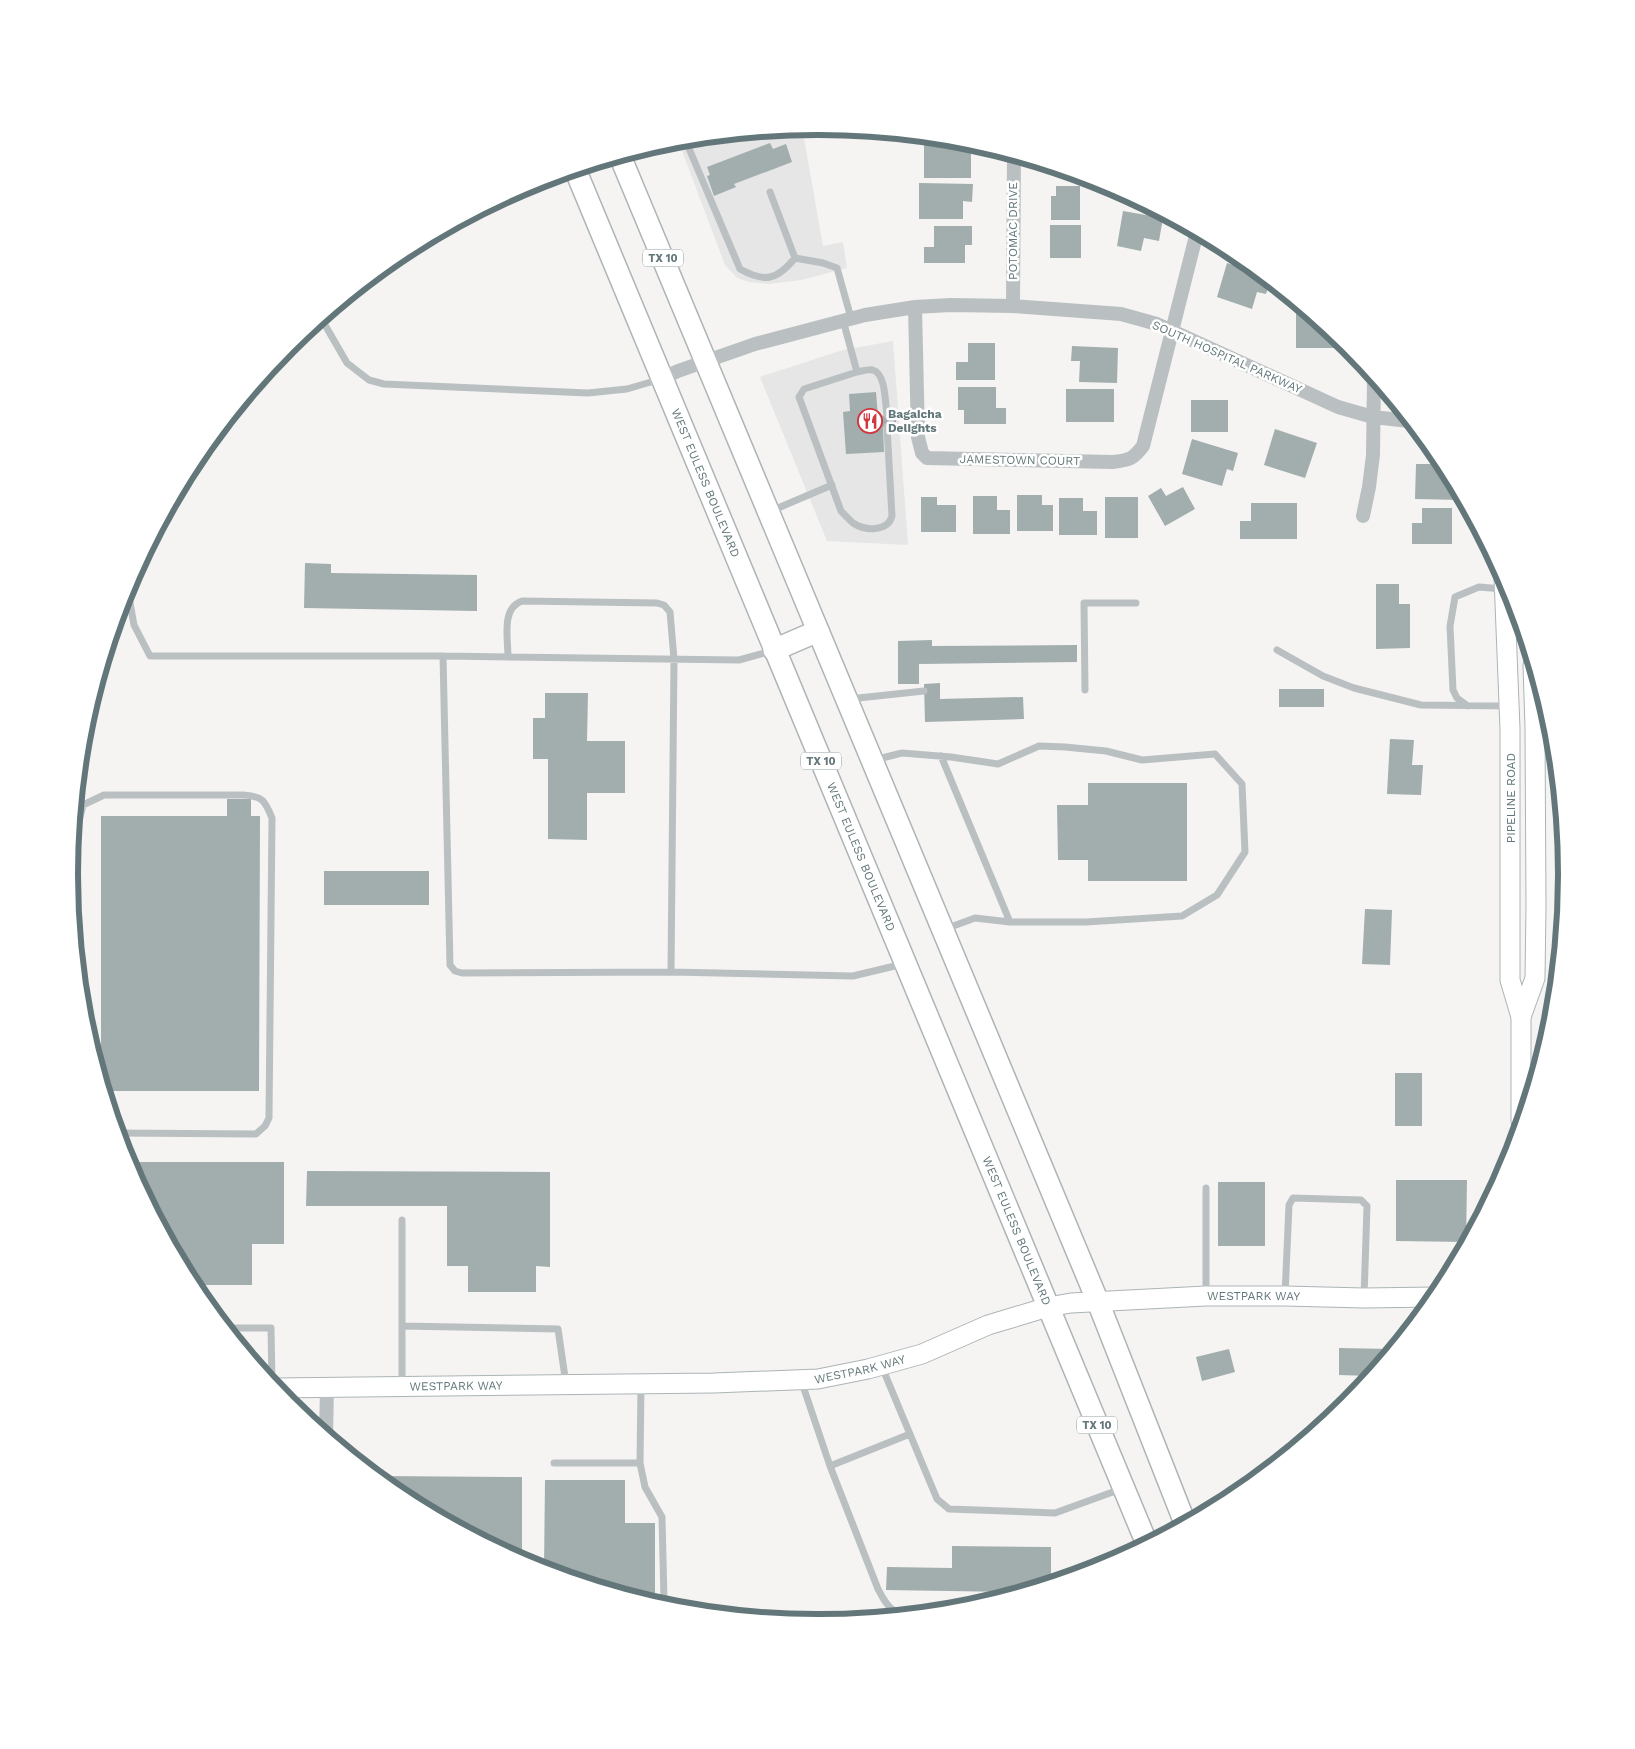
<svg xmlns="http://www.w3.org/2000/svg" width="1635" height="1749" font-family="'Work Sans',sans-serif">
<style>
.built{fill:#e5e6e5}
.forest{fill:url(#forest-firs)}
.building{fill:#a2adae}
.lines{fill:none;stroke-linecap:round;stroke-linejoin:round}
.secondary-casing{stroke:#acb4b6;stroke-width:21}
.primary-casing{stroke:#aeb4b5;stroke-width:24}
.lane{stroke:#bac0c1;stroke-width:7}
.street{stroke:#bac0c1;stroke-width:14}
.secondary{stroke:#fff;stroke-width:19}
.primary{stroke:#fff;stroke-width:21}
.labels{text-anchor:middle;dominant-baseline:central;stroke-width:5;stroke-linejoin:round;paint-order:stroke}
.shield{fill:#fff;stroke:#92a0a2;stroke-width:1}
.shield-label{font-size:11px;font-weight:bold;fill:#63777a}
.street-label{font-size:12px;fill:#63777a;stroke:#fff}
.poi-label{font-size:12px;font-weight:bold;fill:#63777a;stroke:#fff;text-anchor:start}
.rim{fill:none;stroke:#63777a;stroke-width:6}
</style>
<defs>
<pattern id="forest-firs" width="22" height="20" patternUnits="userSpaceOnUse" patternTransform="scale(1.25)"><rect width="22" height="20" fill="#d6d9d1"/><path d="M5 1l3.5 6h-7zM16 11l3.5 6h-7z" fill="#b1b5af"/></pattern>
</defs>
<rect width="100%" height="100%" fill="#f5f4f2"/>
<!-- built -->
<path class="built" d="M802,127l21,119 20,-4 4,26 -46,12 -33,4 -19,-2 -12,-4 -12,-13 -47,-125z
M893,341l15,204 -81,-4 -67,-164 83,-27z"/>
<!-- forest -->
<path class="forest" d="M1559,842h4l3,32 -9,92z"/>
<!-- building -->
<path class="building" d="M924,142h47v36h-47z
M770,143l3,6 13,-5 6,18 -58,22 2,3 -22,9 -7,-20 3,-1 -3,-8z
M1055,168l29,9h-29z
M919,183l54,1 -1,18 -9,-1v18h-44z
M1056,186h24v34h-29v-24h5z
M1123,211l40,7 -4,23 -15,-3 -3,13 -24,-5z
M1050,225h31v33h-31z
M934,226h38v19h-7v18h-41v-16h10z
M1230,250l4,2 7,6 -12,-3z
M1227,263l34,11 9,8 -4,12 -9,-2 -5,17 -35,-12z
M1296,311h9l37,30v7h-46z
M968,343h27v37h-39v-18h12z
M1072,346l46,2 -1,35 -38,-1 1,-21h-9z
M958,387h38v21h10v16h-42v-14h-6z
M1066,389h48v33h-48z
M876,392l2,24 18,-1v11l-13,1 1,25 -38,2 -3,-42 7,-1 -1,-17z
M1191,400h37v32h-37z
M1275,429l42,14 -12,35 -41,-13z
M1192,439l46,14 -5,18 -6,-2 -5,17 -40,-12z
M1416,464h27l19,36 -47,-1z
M1183,487l12,22 -30,17 -17,-30 13,-8 5,8z
M1017,495h25v10h11v26h-36z
M973,496h24v14h13v24h-37z
M921,497h16v8h19v27h-35z
M1105,497h33v41h-33z
M1059,498h24v13h14v24h-38z
M1251,503h46v36h-57v-18h11z
M1422,508h30v36h-40v-21h10z
M305,563l26,1v9l146,2v36l-173,-3z
M1376,584h23v20h11v44l-34,1z
M932,640v6l145,-1v17l-158,2v20h-21v-43z
M940,683v16l83,-2 1,22 -99,3 -1,-38z
M1279,689h45v18h-45z
M545,693h43l-1,48h38v52h-38v47l-39,-1v-80h-15v-41h12z
M1390,739l24,1 -2,25h11l-2,30 -34,-1z
M1088,783h99v98h-99v-21h-30l-1,-55h31z
M227,799h24v17h9l-1,275h-155l-3,-12v-263h126z
M324,871h105v34h-105z
M1365,909l27,1 -2,55 -28,-1z
M1395,1073h27v53h-27z
M126,1162h158v82h-32v41h-60z
M307,1171l243,1v95l-14,-1v26h-68v-26h-21v-60h-141z
M1396,1180h71l-1,62 -70,-1z
M1218,1182h47v64h-47z
M1339,1348l53,1 -22,27 -31,-1z
M1229,1349l6,23 -33,9 -6,-24z
M376,1476l146,1v84l-121,-64z
M545,1480h80v43h30v76h-16l-95,-29z
M952,1546l99,1v35l-41,13v-3l-124,-2 1,-23 65,1z"/>
<g class="lines">
<defs>
<g id="secondary">
<path d="M1504,578l6,151v251l11,37v104"/>
<path d="M1521,1017l14,-39 1,-71 -1,-179 -2,-63"/>
<path id="s1" d="M275,1388l439,-5 104,-4 50,-10 54,-15 66,-29 60,-18 23,-4 135,-7h79l79,2 71,-1"/>
</g>
<g id="primary">
<path d="M620,156l478,1146 87,221"/>
<path id="s2" d="M575,169l572,1375"/>
<path d="M774,650l44,-19"/>
</g>
</defs>
<!-- secondary casing -->
<use href="#secondary" class="secondary-casing"/>
<!-- primary casing -->
<use href="#primary" class="primary-casing"/>
<!-- lane -->
<path class="lane" d="M685,139l55,130c25,14 37,11 55,-11
M770,192l25,66 28,5 14,5 14,50
M321,318l26,45 22,17 15,4 204,9 39,-4 34,-10
M843,320l14,52c5,-1 11,-3 16,-2 13,4 12,33 14,45
M857,372l-53,17 -5,8 42,114c4,4 8,9 12,12 12,8 35,9 39,-7l-5,-89
M771,511l61,-26
M127,586l7,39 16,31h293l296,4 33,-9
M1277,650l46,26 31,12 67,17 88,1
M443,656l7,309 5,6 7,2 209,-1
M508,657c0,-18 -7,-49 14,-56l135,2 7,2 6,7 4,47 -3,313 182,4 50,-12
M1085,690l-1,-87h52
M849,699l75,-8
M1468,706l-11,-8 -4,-8 -3,-64 5,-29 24,-10 24,2
M941,756l69,166
M874,760l28,-7 49,4 47,7 41,-18 26,1 41,4 36,9 73,-6 27,30 3,68 -28,43 -35,21 -96,6h-76l-35,-4 -30,11
M76,946l1,-116 6,-25 21,-10h139c20,1 22,6 29,23l-3,300 -4,8 -9,8 -139,-1
M1206,1188v107
M402,1220v166
M1285,1295l4,-90 4,-7 68,2 6,6 -3,92
M402,1326l156,3 8,55
M225,1328h46l1,56
M882,1367l55,132 12,10 106,4 66,-24
M801,1380l29,86 48,123c12,23 15,25 41,24
M641,1384l-1,79 5,24 17,30 2,83 -2,6
M554,1463h86
M830,1466l80,-32"/>
<!-- street -->
<path class="street" d="M1013,306l1,-151
M915,307l3,130 4,16 5,5 186,4c17,-2 20,-3 30,-16l54,-214
M661,379l17,-8 77,-27 110,-29 50,-8 36,-2 62,1 108,8 36,10 181,83 35,10 36,4
M1363,516l6,-29 4,-32 1,-77
M326,1435l1,-47"/>
<!-- secondary -->
<use href="#secondary" class="secondary"/>
<!-- primary -->
<use href="#primary" class="primary"/>
</g>
<!-- icons -->
<defs>
<symbol id="restaurant-ring" viewBox="-11 -11 22 22"><circle r="9.5" fill="#fff" stroke="#d0373f" stroke-width="1.5"/><path d="M-5-6h1v4h1v-4h1v4h1v-4h1v5L-1.5 .5V6h-2V.5L-5-1ZM5-6V6H3V1.5H1.5Q1.5-4 5-6Z" fill="#d0373f"/></symbol>
</defs>
<g fill-rule="evenodd">
<use href="#restaurant-ring" x="856" y="407" width="28" height="28"/>
</g>
<g class="labels">
<!-- shield labels -->
<g class="shield">
<rect x="643" y="249.5" width="40" height="17" rx="4"/>
<rect x="801" y="752.5" width="40" height="17" rx="4"/>
<rect x="1077" y="1416.5" width="40" height="17" rx="4"/>
</g>
<g class="shield-label">
<text x="663" y="258">TX 10</text>
<text x="821" y="761">TX 10</text>
<text x="1097" y="1425">TX 10</text>
</g>
<!-- street labels -->
<g class="street-label">
<text transform="translate(1013 231) rotate(-90)">POTOMAC DRIVE</text>
<text transform="translate(1227 357) rotate(24)">SOUTH HOSPITAL PARKWAY</text>
<text transform="translate(1020 460) rotate(1)">JAMESTOWN COURT</text>
<text stroke="none"><textPath href="#s2" startOffset="340">WEST EULESS BOULEVARD</textPath></text>
<text transform="translate(1511 798) rotate(-90)">PIPELINE ROAD</text>
<text stroke="none"><textPath href="#s2" startOffset="745">WEST EULESS BOULEVARD</textPath></text>
<text stroke="none"><textPath href="#s2" startOffset="1150">WEST EULESS BOULEVARD</textPath></text>
<text stroke="none"><textPath href="#s1" startOffset="991">WESTPARK WAY</textPath></text>
<text stroke="none"><textPath href="#s1" startOffset="586">WESTPARK WAY</textPath></text>
<text stroke="none"><textPath href="#s1" startOffset="181">WESTPARK WAY</textPath></text>
</g>
<!-- poi labels -->
<g class="poi-label">
<text x="888" y="414">Bagaicha<tspan x="888" dy="14">Delights</tspan></text>
</g>
</g>
<!-- crop -->
<path d="M0 0H1635V1749H0ZM817 135H819A739 739 0 0 1 1558 874V875A739 739 0 0 1 819 1614H817A739 739 0 0 1 78 875V874A739 739 0 0 1 817 135Z" fill="#fff" fill-rule="evenodd"/>
<path class="rim" d="M817 135H819A739 739 0 0 1 1558 874V875A739 739 0 0 1 819 1614H817A739 739 0 0 1 78 875V874A739 739 0 0 1 817 135Z"/>
</svg>
